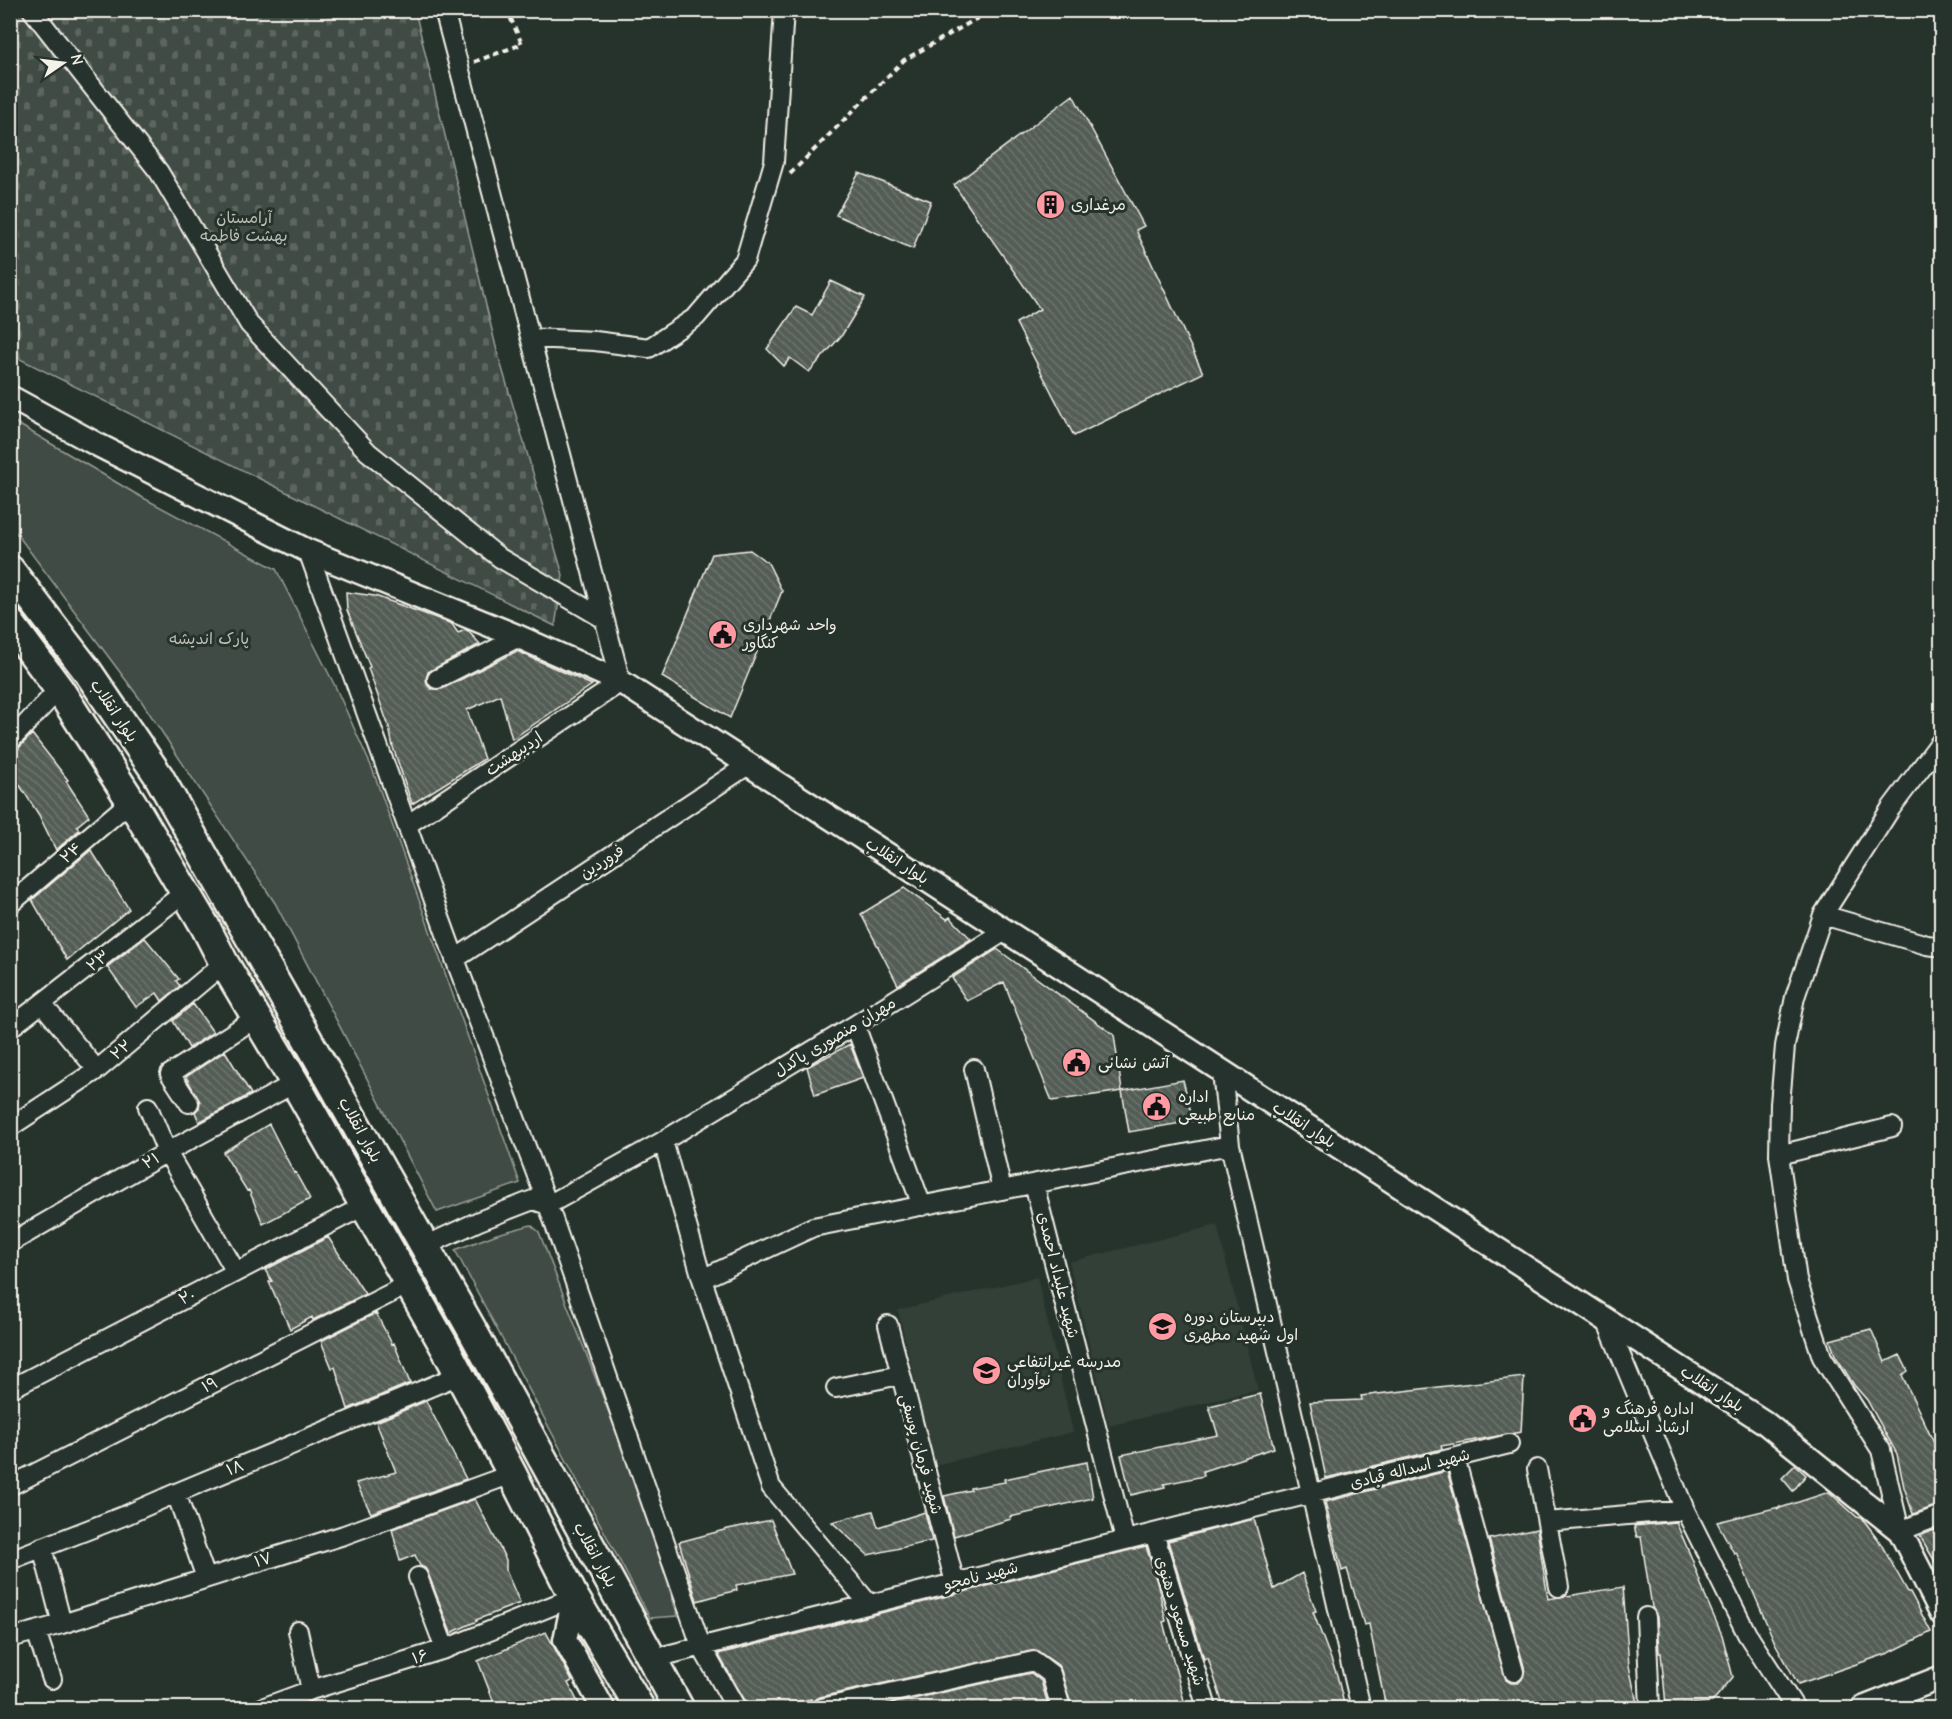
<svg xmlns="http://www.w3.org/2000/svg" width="1952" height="1719" font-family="'Comic Neue','Playpen Sans Arabic',sans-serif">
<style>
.built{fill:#333f39}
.cemetery{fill:url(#cemetery-stones);stroke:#9a9e96;stroke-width:1.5}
.green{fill:#414b45;stroke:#9a9e96;stroke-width:1.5}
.building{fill:url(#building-back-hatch);stroke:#f4f1e8;stroke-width:1.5}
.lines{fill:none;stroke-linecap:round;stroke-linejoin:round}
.minor-casing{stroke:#f4f1e8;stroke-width:22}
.tertiary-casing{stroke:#f4f1e8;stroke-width:27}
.primary-casing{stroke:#f4f1e8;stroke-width:33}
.path{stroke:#f4f1e8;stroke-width:4;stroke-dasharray:6 4.5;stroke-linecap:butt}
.minor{stroke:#26332d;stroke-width:18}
.tertiary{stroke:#26332d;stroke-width:22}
.primary{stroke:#26332d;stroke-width:28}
.labels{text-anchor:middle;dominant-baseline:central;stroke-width:6;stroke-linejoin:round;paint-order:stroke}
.poi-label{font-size:16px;fill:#f4f1e8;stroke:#26332d;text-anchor:start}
.park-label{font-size:16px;fill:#bebfb7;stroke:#26332d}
.street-label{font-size:16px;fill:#f4f1e8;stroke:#26332d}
</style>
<defs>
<pattern id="cemetery-stones" width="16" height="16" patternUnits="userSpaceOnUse" patternTransform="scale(1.5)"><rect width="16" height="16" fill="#414b45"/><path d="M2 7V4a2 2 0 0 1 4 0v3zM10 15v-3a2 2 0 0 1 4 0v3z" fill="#5d6560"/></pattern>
<pattern id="building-back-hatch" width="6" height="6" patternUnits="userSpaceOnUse" patternTransform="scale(1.5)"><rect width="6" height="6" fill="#525c55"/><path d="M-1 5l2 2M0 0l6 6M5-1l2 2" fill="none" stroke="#6c746d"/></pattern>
</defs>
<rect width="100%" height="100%" fill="#26332d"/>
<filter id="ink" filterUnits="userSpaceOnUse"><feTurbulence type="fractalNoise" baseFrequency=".0167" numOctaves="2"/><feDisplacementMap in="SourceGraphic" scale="12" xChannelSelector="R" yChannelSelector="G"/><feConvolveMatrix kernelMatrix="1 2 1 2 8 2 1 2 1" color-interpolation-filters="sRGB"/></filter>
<g filter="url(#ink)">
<!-- built -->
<path class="built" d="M1217,1225l41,165 -149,36 -40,-164z
M1037,1277l36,155 -138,33 -37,-155z"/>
<!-- cemetery -->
<path class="cemetery" d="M11,11h404l82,340 66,224 -8,51 -535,-267 -9,-12z"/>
<!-- green -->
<path class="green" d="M11,420l125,74 140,75 59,117 37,82 148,415 -83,29 -162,-309 -135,-204 -129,-173z
M531,1225l8,7 96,248 43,136 -28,2 -195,-368 42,-16z"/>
<!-- building -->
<path class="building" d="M1073,95l71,131 -8,4 67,143 -129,63 -58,-113 24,-14 -86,-124z
M859,173l72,28 -18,48 -77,-34z
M831,281l34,16 -23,38 -33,37 -19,-14 -6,8 -17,-17 29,-42 16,8z
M750,550l18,13 14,28 -52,127 -68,-41 50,-123z
M346,592l29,4 53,19 24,9 6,9 7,-3h2l13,14 -52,28 -2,7 1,6 4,4h11l75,-38 75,34 -80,54 -12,-44 -33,15 17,49 -72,45 -19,-57 -4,-20 -21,-59 2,-1 -23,-57z
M32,734l36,46 -2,1 23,35 -12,10 2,4 -23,20 -17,-35 -29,-45v-16l8,-5z
M91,850l38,59 -62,51 -35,-60z
M904,888l43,31 3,-2 21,22 -73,46 -37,-71z
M145,938l34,41 -3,2 4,5 -18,15 -5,-8 -21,14 -29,-40z
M997,949l117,86 8,56 -70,10 -48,-119 -37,19 -15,-23z
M193,1004l20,28 -24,16 -16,-27z
M850,1044l13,34 -48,17 -8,-28z
M225,1051l26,43 -52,28 -4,-10 4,-4 1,-6 -14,-25z
M1183,1080l10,41 -64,11 -7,-41z
M269,1124l25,49 1,-1 15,27 -47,25 -14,-34 -2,1 -24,-39z
M328,1237l37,57 -52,26 -1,-3 -22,12 -21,-47 3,-1 -7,-11z
M376,1313l16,31 2,-1 16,40 -62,26 -13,-42 -3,1 -11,-27z
M1871,1329l14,33 15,-7 8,16 -6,4 39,83v46l-28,10 -9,-27 -7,-33 -30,-54 -13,-15 -19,-30 -5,-15z
M1524,1377l-3,55 -80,14 1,3 -116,29 -16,-76 52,-2 -1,-4z
M1260,1394l14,54 -71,23 1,5 -40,8 1,3 -34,8 -10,-40 97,-20 -9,-29z
M426,1401l40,78 -95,34 -15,-30 40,-11 -20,-50z
M1087,1462l6,36 -83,19 1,2 -57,17 -10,-40 27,-6 -1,-2 35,-6 -1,-3z
M1795,1465l11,10 -13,16 -11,-13z
M1447,1471l59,209 5,3h7l4,-4 3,-9 -36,-131 48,-10 11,70 75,-12 6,79 9,42h-252l-17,-84 -5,1 -17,-56 -5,2 -17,-69z
M1829,1492l28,25 5,1 16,21 30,53h2l21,40 -42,21 -91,31 -23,-41 -39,-91 -2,1 -17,-31 62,-15 -2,2z
M475,1499l31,61v11l14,32 -44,17 1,1 -26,12 -23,-60 -3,-5 -5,-2 -5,-11 -15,6 -8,-32z
M873,1511l5,16 47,-15 7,29 -64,14 -36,-33z
M1254,1519l20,70 28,-16 14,38 -3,1 24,63 8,33h-121l-16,-50 -4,1 -36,-118z
M771,1520l21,54 -56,11 1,5 -40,11 -18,-59 49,-13z
M1676,1522l16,37 13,37 17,39 11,42 -21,25 -46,3 -5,-52h-2l-2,-36 -5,-10 -11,-70h-4l-3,-11z
M1941,1527v45l-21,-36z
M1146,1546l12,40 8,35 -3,1 23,86h-114l-11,-38 -3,-5 -22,-15 -216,47 -6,3 -3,5v-6l-42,9h-22l-1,-6 -28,-48z
M546,1632l26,49 -4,2 13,25h-85l-18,-47z
M1031,1673l10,8 8,27h-177z"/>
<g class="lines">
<defs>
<path id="minor" d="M32,10l127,162 90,152 119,128 132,106 104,61
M531,338l64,3 54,7 47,-31 49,-57 29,-98 10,-152
M308,551l147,408 93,246 153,441 35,62
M437,679l82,-42
M1942,740l-51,68 -68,107 -28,82 -10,49 -5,58 -1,51 18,125 25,77 59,93 19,81 42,-16
M10,741l49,-52
M407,825l214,-143 -177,-672
M10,904l121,-103
M1823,915l104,30 15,2
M455,959l293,-194
M43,1005l54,65
M855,1025l67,181
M10,1028l175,-136
M974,1069l28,121
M1222,1072l8,73 131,563
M189,1103l-19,-29 87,-57
M148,1107l19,45 69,120
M10,1127l87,-57 127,-107
M1779,1155l113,-28
M1034,1184l91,356
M10,1243l157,-91 128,-69
M425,1246l54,-25 54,-21 15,5 115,-64
M702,1279l-39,-138 192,-116 150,-94
M1606,1320l79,190 62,124 48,74
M888,1325l67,258
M836,1388l64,-13
M10,1389l354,-183
M1455,1458l59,214
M1537,1469l22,118
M10,1486l399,-202
M176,1493l30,85
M1547,1522l138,-12
M1154,1533l53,175
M42,1547l20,77
M10,1560l116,-45 50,-22 283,-118
M418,1577l27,72
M869,1604l-98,-117 -69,-208 111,-52 417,-82
M1646,1617l4,91
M36,1631l16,48
M298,1631l13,59
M10,1638l52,-14 282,-89 168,-61
M651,1659l858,-215
M262,1708l49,-18 134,-41 129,-52
M822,1708l212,-47 17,13 10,34"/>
<path id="tertiary" d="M10,397l86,47 212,107 211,86 102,45 1143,740 136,109 42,83
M574,1597l-9,43 38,68
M1863,1708l79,-31"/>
<path id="primary" d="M10,570l78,102 70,103 313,553 208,380
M10,623l49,66 72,112 74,125 19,37 71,120 151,266 66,125 62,123 66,111"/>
</defs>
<!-- minor casing -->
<use href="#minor" class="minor-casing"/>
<!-- tertiary casing -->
<use href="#tertiary" class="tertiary-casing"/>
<!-- primary casing -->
<use href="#primary" class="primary-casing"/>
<!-- path -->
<path class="path" d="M474,62l48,-18 -15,-34
M790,174l114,-114 88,-50"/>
<!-- minor -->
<use href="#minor" class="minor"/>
<!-- tertiary -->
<use href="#tertiary" class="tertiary"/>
<!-- primary -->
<use href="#primary" class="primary"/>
</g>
</g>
<!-- icons -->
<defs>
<symbol id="building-disc" viewBox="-11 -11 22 22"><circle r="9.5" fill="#ff9aa2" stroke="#26332d"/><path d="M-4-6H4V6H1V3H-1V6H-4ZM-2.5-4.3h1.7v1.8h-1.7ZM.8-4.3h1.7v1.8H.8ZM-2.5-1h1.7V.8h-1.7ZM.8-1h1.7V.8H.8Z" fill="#111"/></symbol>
<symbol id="civic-disc" viewBox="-11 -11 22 22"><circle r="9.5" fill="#ff9aa2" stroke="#26332d"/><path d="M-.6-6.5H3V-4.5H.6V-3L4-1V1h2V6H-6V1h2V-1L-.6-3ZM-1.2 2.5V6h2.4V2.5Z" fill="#111"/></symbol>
<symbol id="school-disc" viewBox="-11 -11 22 22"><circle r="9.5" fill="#ff9aa2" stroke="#26332d"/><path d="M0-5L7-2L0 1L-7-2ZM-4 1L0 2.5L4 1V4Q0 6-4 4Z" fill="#111"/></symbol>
</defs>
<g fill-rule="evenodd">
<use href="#building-disc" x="1034" y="188" width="33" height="33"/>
<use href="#civic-disc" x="706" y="618" width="33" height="33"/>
<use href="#civic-disc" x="1060" y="1046" width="33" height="33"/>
<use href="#civic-disc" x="1140" y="1090" width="33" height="33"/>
<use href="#school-disc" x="1146" y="1310" width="33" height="33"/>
<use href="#school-disc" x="970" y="1354" width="33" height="33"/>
<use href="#civic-disc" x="1566" y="1402" width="33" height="33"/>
</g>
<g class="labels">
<!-- poi labels -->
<g class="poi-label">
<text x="1071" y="205">مرغداری</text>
<text x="743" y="625">واحد شهرداری<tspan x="743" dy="18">کنگاور</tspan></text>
<text x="1098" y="1063">آتش نشانی</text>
<text x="1178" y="1097">اداره<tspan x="1178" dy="18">منابع طبیعی</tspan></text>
<text x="1184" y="1317">دبیرستان دوره<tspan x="1184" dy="18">اول شهید مطهری</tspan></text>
<text x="1007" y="1362">مدرسه غیرانتفاعی<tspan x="1007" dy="18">نوآوران</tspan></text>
<text x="1603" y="1409">اداره فرهنگ و<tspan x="1603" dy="18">ارشاد اسلامی</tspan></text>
</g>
<!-- park labels -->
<g class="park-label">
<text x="244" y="218">آرامستان<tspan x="244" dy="18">بهشت فاطمه</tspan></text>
<text x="209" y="639">پارک اندیشه</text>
</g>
<!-- street labels -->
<g class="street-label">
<text transform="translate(114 711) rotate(56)">بلوار انقلاب</text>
<text transform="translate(514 754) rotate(-34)">اردیبهشت</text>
<text transform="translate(71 853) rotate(-41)">۲۴</text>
<text transform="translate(897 861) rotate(33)">بلوار انقلاب</text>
<text transform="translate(602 862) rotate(-33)">فروردین</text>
<text transform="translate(98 961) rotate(-38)">۲۳</text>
<text transform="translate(835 1037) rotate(-31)">مهران منصوری پاکدل</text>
<text transform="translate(121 1050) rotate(-40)">۲۲</text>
<text transform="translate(1304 1125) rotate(33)">بلوار انقلاب</text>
<text transform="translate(360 1130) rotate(61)">بلوار انقلاب</text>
<text transform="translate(151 1161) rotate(-30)">۲۱</text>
<text transform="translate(1058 1275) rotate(76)">شهید علیداد احمدی</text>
<text transform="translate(187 1297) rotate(-27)">۲۰</text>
<text transform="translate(210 1385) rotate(-27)">۱۹</text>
<text transform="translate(1712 1389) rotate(33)">بلوار انقلاب</text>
<text transform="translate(921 1454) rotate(75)">شهید فرمان یوسفی</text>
<text transform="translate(235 1468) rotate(-22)">۱۸</text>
<text transform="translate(1410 1469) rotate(-14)">شهید اسداله قبادی</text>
<text transform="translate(595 1555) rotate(61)">بلوار انقلاب</text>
<text transform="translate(263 1560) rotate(-17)">۱۷</text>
<text transform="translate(981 1576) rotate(-14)">شهید نامجو</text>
<text transform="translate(1180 1621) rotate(73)">شهید مسعود دهنوی</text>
<text transform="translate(420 1657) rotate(-17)">۱۶</text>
</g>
</g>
<!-- margin -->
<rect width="1952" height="1719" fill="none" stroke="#26332d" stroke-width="36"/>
<rect x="18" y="18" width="1916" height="1683" fill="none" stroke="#f4f1e8" stroke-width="2" filter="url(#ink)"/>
<!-- north arrow -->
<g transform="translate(63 63) rotate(76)" stroke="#26332d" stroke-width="4.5" paint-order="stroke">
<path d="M0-4.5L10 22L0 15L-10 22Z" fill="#f4f1e8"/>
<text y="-9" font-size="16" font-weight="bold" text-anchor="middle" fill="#f4f1e8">N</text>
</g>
</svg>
